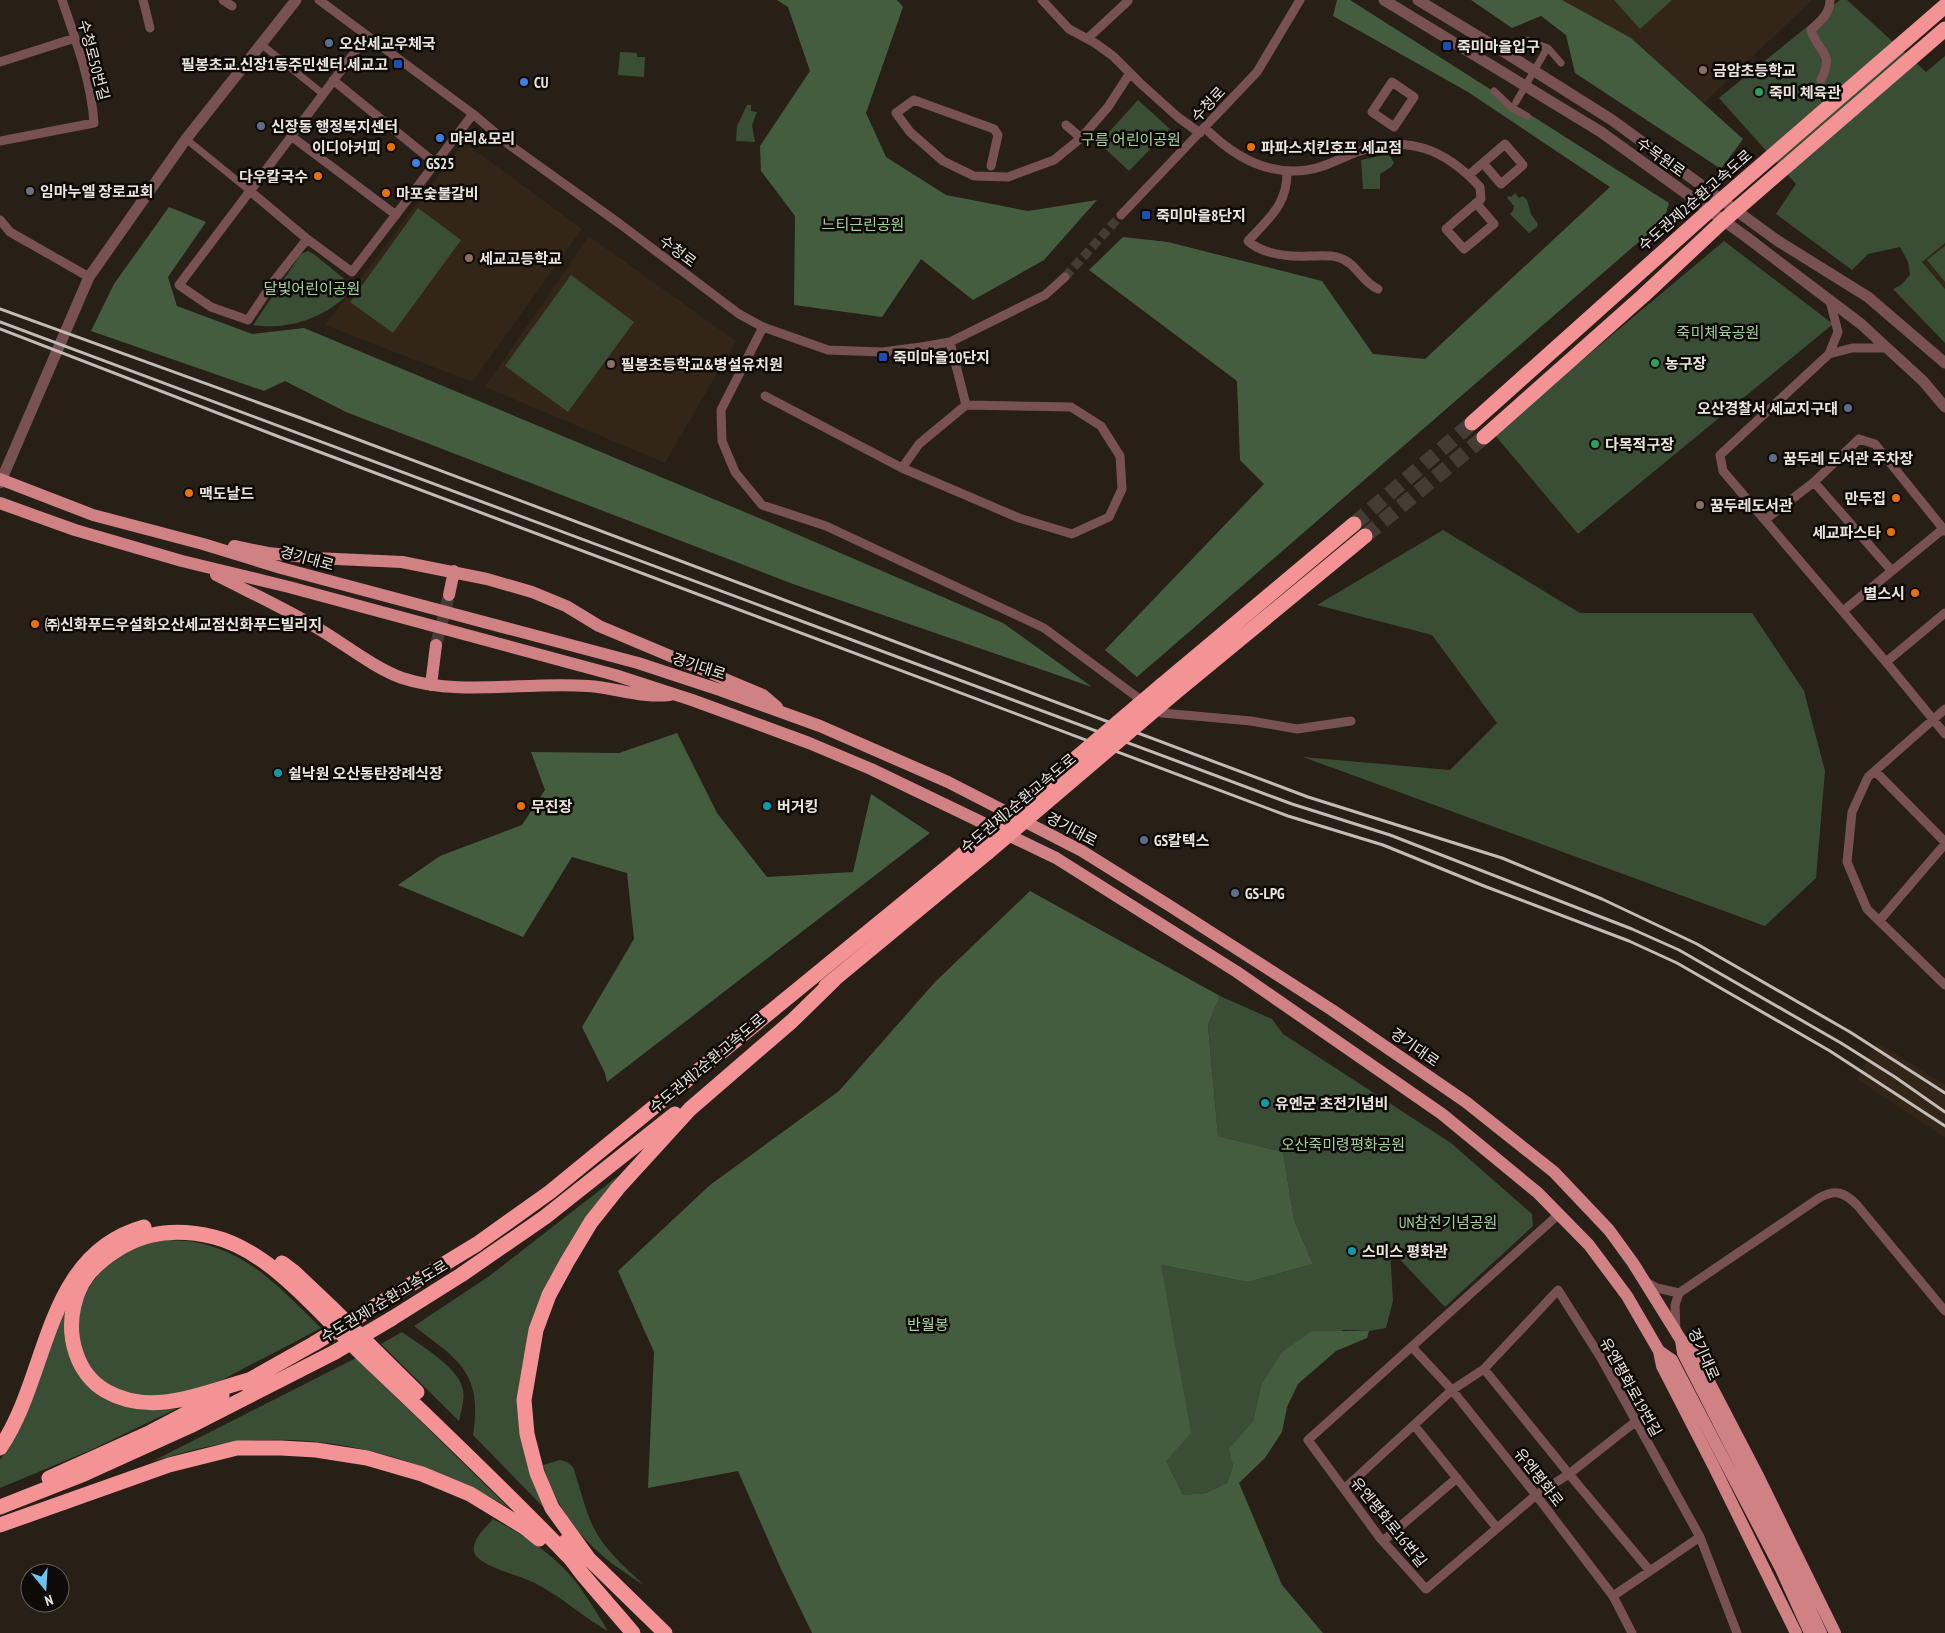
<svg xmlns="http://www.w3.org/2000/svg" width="1945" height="1633" font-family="'PT Sans Narrow','Noto Sans KR',sans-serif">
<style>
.built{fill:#332518}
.green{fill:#3a4e36}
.forest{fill:#455d3f}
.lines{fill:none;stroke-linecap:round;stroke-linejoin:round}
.minor-tunnel{stroke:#453d35;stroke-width:9;stroke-dasharray:9 4.5;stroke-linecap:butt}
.primary-tunnel{stroke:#453d35;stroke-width:12;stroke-dasharray:12 6;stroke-linecap:butt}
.motorway-tunnel{stroke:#453d35;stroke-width:15;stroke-dasharray:15 8;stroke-linecap:butt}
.pedestrian{stroke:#785252;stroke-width:7}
.minor{stroke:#785252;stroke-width:9}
.tertiary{stroke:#785252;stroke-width:11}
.primary{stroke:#d08183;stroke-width:12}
.motorway{stroke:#f39396;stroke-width:15}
.rail{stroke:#c3bcb6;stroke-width:3}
.pedestrian-bridge{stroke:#785252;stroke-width:7}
.motorway-bridge{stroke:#f39396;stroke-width:15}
.service-dot{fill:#5c6f8a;stroke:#0e0a07;stroke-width:2}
.transit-dot{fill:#1a4fb4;stroke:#0e0a07;stroke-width:2}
.education-dot{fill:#8d6e63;stroke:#0e0a07;stroke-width:2}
.shop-dot{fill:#3f7fe0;stroke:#0e0a07;stroke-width:2}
.leisure-dot{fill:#2e9e5b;stroke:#0e0a07;stroke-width:2}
.food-dot{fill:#e8710a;stroke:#0e0a07;stroke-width:2}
.worship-dot{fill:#6b7280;stroke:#0e0a07;stroke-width:2}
.culture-dot{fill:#0f9aa8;stroke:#0e0a07;stroke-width:2}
.labels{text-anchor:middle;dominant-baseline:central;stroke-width:5;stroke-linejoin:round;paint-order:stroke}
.poi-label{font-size:15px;font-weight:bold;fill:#eae4de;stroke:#0e0a07;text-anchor:start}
.street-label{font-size:15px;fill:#eae4de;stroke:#0e0a07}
.park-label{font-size:15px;fill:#a5d09b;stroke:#0e0a07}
</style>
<rect width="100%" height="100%" fill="#281f17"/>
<!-- built -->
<path class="built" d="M1562,0h250l-108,103 -73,-65z
M464,142l118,87 -110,153 -147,-57z
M589,236l147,105 -71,122 -180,-76z
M1945,243v46l-23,-27z
M1877,1042l68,43v53l-88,-59z"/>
<!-- green -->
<path class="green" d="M1614,0h58l-32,29z
M1840,0h7l79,72 19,-16v187l-23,19 23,27v54l-52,-54 8,-4 9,-10 -2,-13 -8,-15 -32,7 -16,16 -76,-56 20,-30 -77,-86z
M620,52l17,1v4h8l-1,20 -26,-2z
M1138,100l32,29 -41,42 -30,-28z
M747,105h4v6l6,1 -5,13 3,17 -19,-1 1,-15z
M1389,154l5,9 -3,4 -11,7v15h-17l-2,-29z
M1515,193l4,5 4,-2 4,4 4,14 7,10 -1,3 -8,6 -19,-19 3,-3 1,-5 -7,-8 2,-2 2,1z
M418,208l43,32 -68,93 -43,-31z
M1724,241l109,83 -255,210 -84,-100z
M1945,246v36l-18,-22z
M308,251l7,4 39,32c-22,29 -65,44 -101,38l48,-71z
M571,275l63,47 -66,90 -63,-46z
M1443,530l137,83h172l52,78 21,80 -9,107 -51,48 -462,-169 147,13 47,-47 -65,-88 -115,-30z
M1220,996l52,23 11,15 168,109 81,71 1,12 -88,81 -55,-58 3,52 -7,27 -17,3 -26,-1 -82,56 -8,35 -23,28 3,17 -6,17 -21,10 -23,2 -17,-34 -5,-196 87,17 65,-18 -19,-44 -11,-68 -65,-16 -10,-111z
M618,1176l-26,33 -29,48 -42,131 25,122 -73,-75c10,-63 -15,-75 -59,-109l74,-49z
M168,1240c9,1 18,0 27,2 56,11 87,48 126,86 -24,13 -47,25 -71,37 -22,12 -45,25 -70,29 -23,4 -49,4 -70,-7 -8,-5 -16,-14 -21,-22 -31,-44 3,-98 45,-118 10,-4 23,-5 34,-7z
M70,1298l-3,46c9,11 38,53 48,58 19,10 40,8 61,7l-85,41 -91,38v-28l11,-17 45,-116z
M402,1332c19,14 57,35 61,58 2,10 -2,21 -4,31l-78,-77z
M356,1358l153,150c-87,-52 -192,-81 -294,-63 -21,4 -42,11 -62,16z
M560,1460l7,2 6,5c6,18 11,38 18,55 11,26 33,44 53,63 -52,-32 -82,-62 -101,-120z
M493,1519c30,15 62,36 83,63 12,16 22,33 32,49 -29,-16 -53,-41 -85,-53 -11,-4 -46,-14 -49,-26 -3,-12 12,-25 19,-33z"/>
<!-- forest -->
<path class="forest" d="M777,0h120l6,7 -37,106 20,44 60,38 82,16 69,-11 -53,60 -71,40 -52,-41 -39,58 -88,-12 1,-89 -34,-45 -1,-25 50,-75 -22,-64z
M1337,0h13l319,203 -5,17 -527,457 -32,-27 159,-166 -24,-24 -3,-79 -148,-111 34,-33 45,5 154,39 51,73 52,5 185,-172 -142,-95 -135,-76z
M1471,0h91l69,38 112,101 -22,30 -146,-96 -9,-38 -25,-19 -29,12z
M169,207l37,15 -38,55 9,29 75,28 52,-6 455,190 244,105 89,64 -299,-103 -447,-172 -61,-31 -21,10 -173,-60 23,-47z
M677,733l40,80 50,64 86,-5 18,-78 59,39 -323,249 -2,-9 -23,-46 52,-88 -7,-66 -55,-16 -49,80 -125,-52 42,-29 82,-31 23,-35 -14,-38 88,1z
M1030,891l190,105 -12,29 10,111 65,16 11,68 19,44 -65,18 -87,-17 30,168 -25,28 17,34 23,-2 21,-10 6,-17 -4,-17 24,-28 8,-35 20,-33 31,-22h57l-2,7 -31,13 -38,33 -11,23 -5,25 -17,26 -26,25 43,102 41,48h-511l-31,-64 -43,-98 -90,17 6,-136 -36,-81 92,-86 129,-94 96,-109z"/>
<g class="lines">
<!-- minor-tunnel -->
<path class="minor-tunnel" d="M1065,277l56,-62"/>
<!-- primary-tunnel -->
<path class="primary-tunnel" d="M436,645l13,-50"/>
<!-- motorway-tunnel -->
<path class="motorway-tunnel" d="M1354,524l118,-101
M1365,536l119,-99"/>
<!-- pedestrian -->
<path class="pedestrian" d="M1526,40l22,8 13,15
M261,44l62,50
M1494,91l18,17 15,8
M186,139l64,52"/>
<!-- minor -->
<path class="minor" d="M143,0l7,28
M223,0l9,6
M319,0l154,114 38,32 109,78 119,90 24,13 65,23 54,2 39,-5 29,-5 95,-47 20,-18
M1042,0l27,29 26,14 18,13 27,27 39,35 21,15
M367,36l-188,249 32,22 37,13 26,-39 33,-42 45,33 121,-158
M1087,39l41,-38
M0,62l75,-24
M333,80l102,83
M1821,80c14,-29 -2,-25 -10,-50 9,-9 19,-16 19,-30
M1392,82l22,15 -20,30 -22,-15z
M1066,125l15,13 27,-31 22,-34
M1205,128c27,27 61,48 102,42 18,-2 33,-12 50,-18 51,-18 88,-3 123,35l1,12 -35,30 18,20 30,-25 -18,-21
M291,136l105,79
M0,141l94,-18c-3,-43 -18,-82 -32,-123
M991,166l7,-31 -4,-6 -80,-29 -18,13 14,19 33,29 31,15 34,1 46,-17 27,-22
M1287,171c1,33 -18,47 -39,70 16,14 41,16 62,15 8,0 18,-1 27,1 20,5 23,24 41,32
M1469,175l36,-31 18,21 -22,19 -18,-21
M250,191l57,48
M1121,215l136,-143 43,-72
M0,220l10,12 79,45
M1830,301l8,31 -9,22 -109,101 3,16 163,191 59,72
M763,327l-42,83 1,31 13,31 27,33 64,21 218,102 93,69 25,16 89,8 46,8 54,-8
M1829,354l23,-6h34
M765,396l137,72 17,-24 47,-39 -16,-63
M902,468l117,50 53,16 37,-17 13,-28 -2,-33 -19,-30 -30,-19 -105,-2
M1814,482l77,88
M1765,520l49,-38 45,-43 16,5 70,87
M1843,611l100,-82
M1886,662l59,-49
M1945,709l-77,68 -16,35 -5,50 20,47 78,76
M1875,771l70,71
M1879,921l66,-77
M1559,1214l-251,226 72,98 46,51 110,-94 33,-21 66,-52
M1646,1282l11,6 22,5
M1676,1331l-1,-26 4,-12 140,-95c17,-9 25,-6 38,7l88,106
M1412,1347l40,43 84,105 77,101 19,37
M1484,1369l85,105 81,97
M1414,1425l83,103
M1344,1489l108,-99 32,-21 74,-79 43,68 99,179 37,96
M1383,1541l74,-63
M1613,1596l87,-59"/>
<!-- tertiary -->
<path class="tertiary" d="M1384,0l217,132 144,104 116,88 62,57 22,26
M1418,0l91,55 103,65 166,121 90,56 77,66
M0,483l89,-206 97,-138 110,-139"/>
<!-- primary -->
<path class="primary" d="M0,479l93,36 110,29 78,24 357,95 82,27 100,36 128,56 134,69 88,55 162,104 134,92 88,70 55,58 24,33 48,77 2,13 86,168 52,112
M0,503l75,27 107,31 107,26 326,88 77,25 117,43 62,26 185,89 181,114 205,142 96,79 51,52 38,51 32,55 13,9 109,209 29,64
M234,546l34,7 47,5 87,4 85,17 45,13 34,14 33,20 164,69 14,12
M216,575c33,17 66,32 98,51 28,16 58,41 88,52 57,19 126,3 186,8 29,2 52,12 82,9
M449,595l5,-24
M431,685l5,-40
M1681,1340l11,9 65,125 78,159
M1659,1351l3,15 53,103 81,164"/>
<!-- motorway -->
<path class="motorway" d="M1484,437l160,-142
M1162,685l192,-161
M1171,696l194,-160
M826,986l161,-133
M282,1263l12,9 39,37 84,83
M377,1305l100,-61 73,-52 412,-337
M391,1319l70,-44 84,-58 130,-103
M252,1379c-47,13 -99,39 -146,12 -14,-8 -25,-22 -30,-38 -10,-29 -3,-67 21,-88 35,-31 71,-39 117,-28 57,14 107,78 149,118 69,66 139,132 205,201 6,6 10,13 16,20 16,19 33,38 49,57
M244,1383l71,-40
M0,1448c50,-73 43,-193 144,-221
M49,1478l102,-46 71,-37
M0,1507l84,-33 106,-48 145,-74
M0,1525l169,-60 68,-17h44l35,2 51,8 55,16 48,20 54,33 15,12
M566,1541l14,13 8,4
M665,1633l-77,-75 -36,-50 -15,-35 -10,-39 -3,-34 12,-70 13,-35 18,-33 24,-40 27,-34 72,-79 102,-88 42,-41"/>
<!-- rail -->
<path class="rail" d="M0,309l298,108 1010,380 194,61 100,41 95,45 153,88 95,61
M0,322l1292,482 98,31 242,94 47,21 162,93 54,34 50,35
M0,329l277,107 1011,380 95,29 101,41 145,55 48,22 153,88 115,75"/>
<!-- pedestrian-bridge -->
<path class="pedestrian-bridge" d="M1516,102l29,-50"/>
<!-- motorway-bridge -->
<path class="motorway-bridge" d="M1644,295l79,-74 222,-192
M1472,423l248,-222 225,-195
M987,853l184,-157
M962,855l200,-170
M315,1343l62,-38
M335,1352l56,-33"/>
</g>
<!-- markers -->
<g class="service-dot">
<circle cx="329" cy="43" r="5"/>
<circle cx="261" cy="126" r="5"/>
<circle cx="1848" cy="408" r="5"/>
<circle cx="1773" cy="458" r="5"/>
<circle cx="1144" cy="840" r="5"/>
<circle cx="1235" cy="893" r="5"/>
</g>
<g class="transit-dot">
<rect x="1442" y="41" width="10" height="10" rx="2.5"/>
<rect x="393" y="59" width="10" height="10" rx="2.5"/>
<rect x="1141" y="210" width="10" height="10" rx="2.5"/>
<rect x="878" y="352" width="10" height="10" rx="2.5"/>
</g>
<g class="education-dot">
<circle cx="1703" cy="70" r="5"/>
<circle cx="469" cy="258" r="5"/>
<circle cx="611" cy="364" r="5"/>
<circle cx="1700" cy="505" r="5"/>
</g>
<g class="shop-dot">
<circle cx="524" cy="82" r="5"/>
<circle cx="440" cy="138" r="5"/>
<circle cx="416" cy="163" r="5"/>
</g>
<g class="leisure-dot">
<circle cx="1759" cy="92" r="5"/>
<circle cx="1655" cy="363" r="5"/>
<circle cx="1595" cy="444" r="5"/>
</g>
<g class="food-dot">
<circle cx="391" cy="147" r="5"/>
<circle cx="1251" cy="147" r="5"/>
<circle cx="318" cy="176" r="5"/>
<circle cx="386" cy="193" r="5"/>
<circle cx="189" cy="493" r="5"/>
<circle cx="1896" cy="498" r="5"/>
<circle cx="1891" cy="532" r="5"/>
<circle cx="1915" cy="593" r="5"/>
<circle cx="35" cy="624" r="5"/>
<circle cx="521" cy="806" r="5"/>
</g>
<circle class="worship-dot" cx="30" cy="191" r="5"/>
<g class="culture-dot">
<circle cx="278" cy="773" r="5"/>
<circle cx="767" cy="806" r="5"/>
<circle cx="1265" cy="1103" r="5"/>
<circle cx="1352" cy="1251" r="5"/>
</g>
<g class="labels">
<!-- poi labels -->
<g class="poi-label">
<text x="339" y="43">오산세교우체국</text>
<text x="1457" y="46">죽미마을입구</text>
<text x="388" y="64" text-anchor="end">필봉초교.신장1동주민센터.세교고</text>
<text x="1713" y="70">금암초등학교</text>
<text x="534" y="82">CU</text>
<text x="1769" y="92">죽미 체육관</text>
<text x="271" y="126">신장동 행정복지센터</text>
<text x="450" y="138">마리&amp;모리</text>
<text x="381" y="147" text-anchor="end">이디아커피</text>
<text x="1261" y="147">파파스치킨호프 세교점</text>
<text x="426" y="163">GS25</text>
<text x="308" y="176" text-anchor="end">다우칼국수</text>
<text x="40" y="191">임마누엘 장로교회</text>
<text x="396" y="193">마포숯불갈비</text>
<text x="1156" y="215">죽미마을8단지</text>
<text x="479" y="258">세교고등학교</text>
<text x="893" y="357">죽미마을10단지</text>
<text x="1665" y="363">농구장</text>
<text x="621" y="364">필봉초등학교&amp;병설유치원</text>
<text x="1838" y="408" text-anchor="end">오산경찰서 세교지구대</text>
<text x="1605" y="444">다목적구장</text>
<text x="1783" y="458">꿈두레 도서관 주차장</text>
<text x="199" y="493">맥도날드</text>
<text x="1886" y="498" text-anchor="end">만두집</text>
<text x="1710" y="505">꿈두레도서관</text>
<text x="1881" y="532" text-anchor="end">세교파스타</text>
<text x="1905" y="593" text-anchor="end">별스시</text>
<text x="45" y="624">㈜신화푸드우설화오산세교점신화푸드빌리지</text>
<text x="288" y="773">쉴낙원 오산동탄장례식장</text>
<text x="531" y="806">무진장</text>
<text x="777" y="806">버거킹</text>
<text x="1154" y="840">GS칼텍스</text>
<text x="1245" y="893">GS-LPG</text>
<text x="1275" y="1103">유엔군 초전기념비</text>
<text x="1362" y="1251">스미스 평화관</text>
</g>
<!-- street labels -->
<g class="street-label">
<text transform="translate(94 60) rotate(75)">수청로50번길</text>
<text transform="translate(1208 104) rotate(-47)">수청로</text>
<text transform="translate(1661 157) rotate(36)">수목원로</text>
<text transform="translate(1695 200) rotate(-41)">수도권제2순환고속도로</text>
<text transform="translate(678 251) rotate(37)">수청로</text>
<text transform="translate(307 558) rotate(15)">경기대로</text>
<text transform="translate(699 666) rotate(18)">경기대로</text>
<text transform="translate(1018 803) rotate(-40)">수도권제2순환고속도로</text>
<text transform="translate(1072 829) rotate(28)">경기대로</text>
<text transform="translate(1415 1047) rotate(35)">경기대로</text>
<text transform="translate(707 1063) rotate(-40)">수도권제2순환고속도로</text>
<text transform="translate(384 1301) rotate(-31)">수도권제2순환고속도로</text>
<text transform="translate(1704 1354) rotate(66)">경기대로</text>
<text transform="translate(1631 1387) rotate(61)">유엔평화로19번길</text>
<text transform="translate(1539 1477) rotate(52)">유엔평화로</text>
<text transform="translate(1389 1522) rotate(51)">유엔평화로16번길</text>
</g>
<!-- park labels -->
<g class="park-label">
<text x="1131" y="139">구름 어린이공원</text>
<text x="863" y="224">느티근린공원</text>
<text x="312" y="288">달빛어린이공원</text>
<text x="1718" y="332">죽미체육공원</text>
<text x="1343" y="1144">오산죽미령평화공원</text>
<text x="1448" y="1222">UN참전기념공원</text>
<text x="928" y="1324">반월봉</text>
</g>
</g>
<!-- north arrow -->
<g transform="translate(45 1588) rotate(162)"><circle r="24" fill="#0e0a07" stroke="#66615d"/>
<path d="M0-4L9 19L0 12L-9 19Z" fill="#6ac3f1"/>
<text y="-8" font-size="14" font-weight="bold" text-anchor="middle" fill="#eae4de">N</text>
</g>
</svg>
